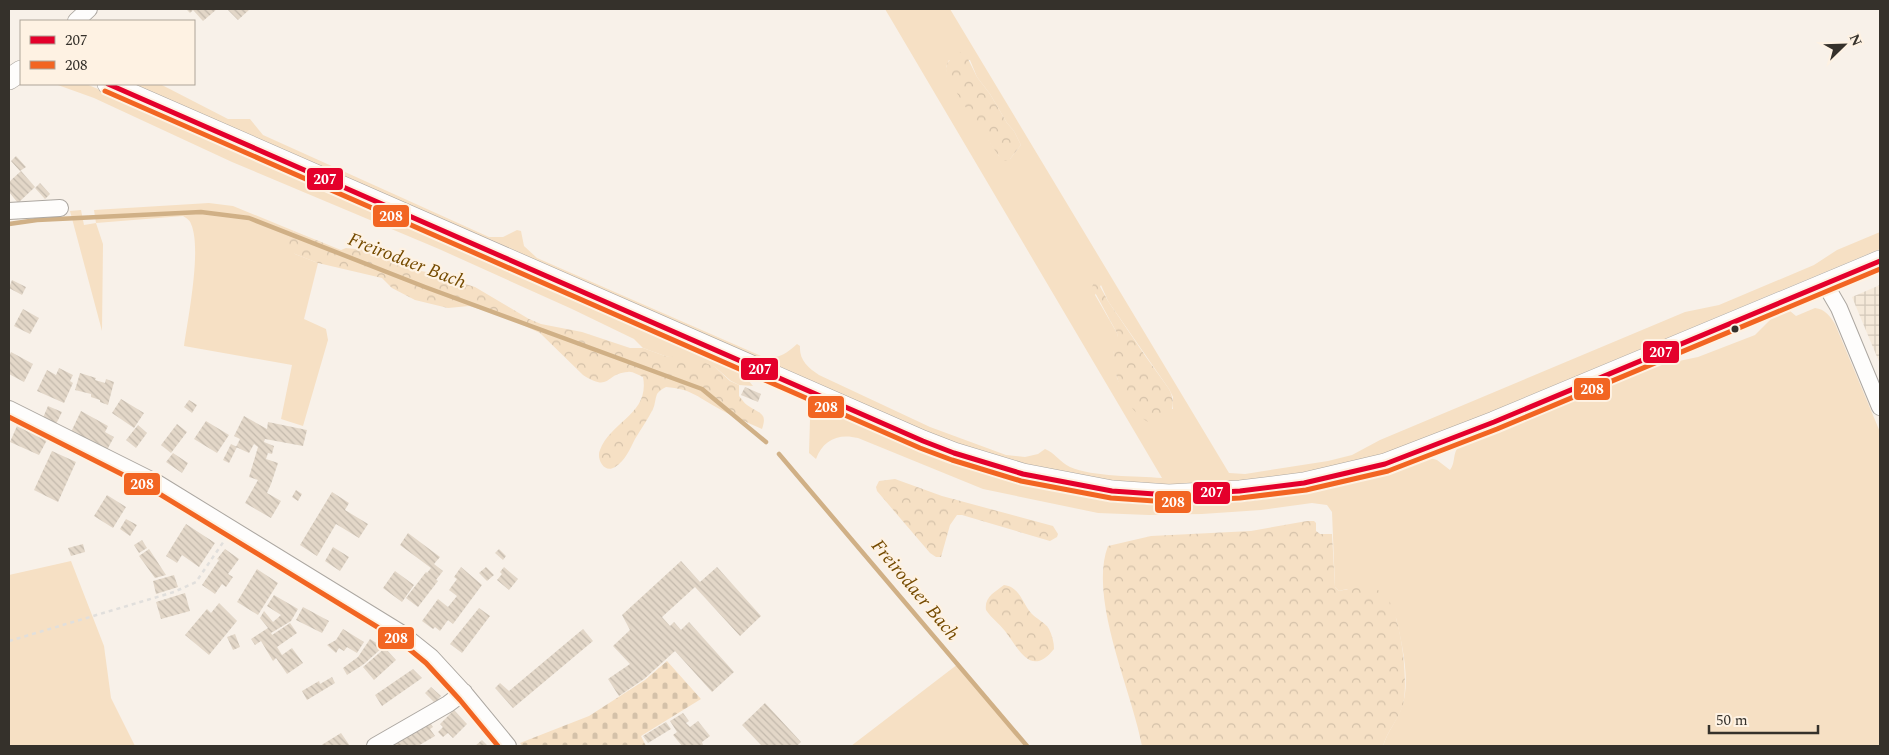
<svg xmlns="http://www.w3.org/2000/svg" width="1889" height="755" font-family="Spectral,serif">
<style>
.industrial{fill:url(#industrial-grid)}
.grass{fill:#f6e0c4;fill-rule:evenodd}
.forest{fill:url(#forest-crowns)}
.cemetery{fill:url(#cemetery-stones)}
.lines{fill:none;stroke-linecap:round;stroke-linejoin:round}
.stream{stroke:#d0b086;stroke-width:4.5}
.building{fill:url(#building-back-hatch)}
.minor-casing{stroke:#aca7a1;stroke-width:18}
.major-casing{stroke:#aca7a1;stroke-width:22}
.path{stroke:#e1dfdc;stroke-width:2.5;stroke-dasharray:4 4;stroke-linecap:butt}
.minor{stroke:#fefdfc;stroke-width:16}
.major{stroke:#fefdfc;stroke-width:21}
.bus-1-casing{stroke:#fef2e3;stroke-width:9}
.bus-2-casing{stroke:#fef2e3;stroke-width:9}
.bus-1{stroke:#e4002b;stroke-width:5}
.bus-2{stroke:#f26522;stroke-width:5}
.bus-dot{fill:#35312b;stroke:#fef2e3;stroke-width:2}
.labels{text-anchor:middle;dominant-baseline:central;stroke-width:4.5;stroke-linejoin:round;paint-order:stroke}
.water-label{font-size:19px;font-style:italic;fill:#754b00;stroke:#fef2e3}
.line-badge{stroke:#fef2e3;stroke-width:2}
.badge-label{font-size:14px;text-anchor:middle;font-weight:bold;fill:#fff}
</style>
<defs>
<pattern id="industrial-grid" width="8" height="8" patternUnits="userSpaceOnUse" patternTransform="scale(1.25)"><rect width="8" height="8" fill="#f5e9d9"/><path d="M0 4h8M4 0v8" fill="none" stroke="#d3c8ba"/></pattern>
<pattern id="forest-crowns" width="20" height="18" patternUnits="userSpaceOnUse" patternTransform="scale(1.25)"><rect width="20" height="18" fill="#f6e0c4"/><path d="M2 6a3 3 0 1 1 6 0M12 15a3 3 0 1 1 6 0" fill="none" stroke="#d4c1a9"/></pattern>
<pattern id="cemetery-stones" width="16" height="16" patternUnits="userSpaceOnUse" patternTransform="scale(1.25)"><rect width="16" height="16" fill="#f6e0c4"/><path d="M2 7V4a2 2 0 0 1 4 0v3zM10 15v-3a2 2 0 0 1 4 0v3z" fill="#d4c1a9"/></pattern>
<pattern id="building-back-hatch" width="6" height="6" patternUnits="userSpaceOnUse" patternTransform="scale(1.25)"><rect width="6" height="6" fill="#e3d7c8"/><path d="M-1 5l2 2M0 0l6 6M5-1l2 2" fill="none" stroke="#c3b9ac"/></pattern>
</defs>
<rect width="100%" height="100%" fill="#f8f1e9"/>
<!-- industrial -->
<path class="industrial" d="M1880,285v79l-28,-67z"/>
<!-- grass -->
<path class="grass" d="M885,9h65l279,464 16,1 83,-13 24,-6 28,-15 305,-128 34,-7 95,-40 23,-15 43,-18v17l-480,201 -129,31 -106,5 -94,-8 -114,-32 -828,-362h31l68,35h22l13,16 226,102h14l14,-7 4,1 3,15 13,12 229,100c14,0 21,-5 31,-14l3,2c-1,14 8,22 19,29l111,52 76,28 19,2 13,-3 7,-5c10,4 15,13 25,18 23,10 66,9 92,11zM949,60h21l7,17 13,17 17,29 7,8 7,14 -11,14 -11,-3 -43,-66 -9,-18 -1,-5zM1101,285l7,16 61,88 4,8v12l-45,-8 -11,-23 -4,-25 6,-12 -2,-8 -22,-38z
M55,84h31l55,23 599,263 13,16 -14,-1 -8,-4 -16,-14 -50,-11 -22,-8 -9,-9 -62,-30 -133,-60 -207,-87 -138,-64z
M209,203l24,3 61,25 -6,5 7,18 23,9 -14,56 22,10 2,11 -25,86 -22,-7 11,-54 -108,-19c4,-28 18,-98 7,-122 -1,-4 -5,-6 -8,-8l-87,7 7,21 -1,87 -32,-120 11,-1 3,15 12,-2 -2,-13z
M1815,308c10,1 15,8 20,16l45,108v314h-497c4,-14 14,-25 19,-39 9,-26 0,-63 -6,-89l-49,-29 -8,2 -4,-4 -3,-75 -5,-7 -15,-2 -51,7 -59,4 -53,1 -51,-2 -115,-24 -125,-51c-20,-5 -35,2 -42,21l-7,-6 1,-34 2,-6 13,-3h8l276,89 321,-41 7,2 13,10c6,-8 2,-16 9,-24l196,-80 43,-9 57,-22 16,-16 19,-8 6,5z
M71,561l33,85 7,52 24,48h-126v-171z
M958,664l66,82h-173z"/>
<!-- forest -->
<path class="forest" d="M962,52l4,3 11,22 13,17 17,29 7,8 7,14 -11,14 -5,2 -6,-5c-9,-14 -54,-75 -53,-88 1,-8 9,-14 16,-16z
M294,231l47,19 5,-2 29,3 15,5 18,13 19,3 48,15 54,32 12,5 41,8 48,16h13l22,8 33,4 17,7 15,14 9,4v11c3,3 5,7 8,9 12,9 21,7 15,24 -15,-7 -31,-13 -46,-22 -20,-11 -25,-18 -50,-20 -4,2 -7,4 -9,7 -2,5 -2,11 -4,15 -5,10 -12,20 -18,30 -5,10 -10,22 -20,28 -11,7 -19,-9 -15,-17 11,-29 50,-36 43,-73 -5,-2 -11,-6 -15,-5 -23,1 -17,21 -45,3l-43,-42 -37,-17 -34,-10 -21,2 -33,-8 -23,-12 -10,-10 -64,-15 -23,-9 -6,-8 -1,-10z
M1097,281l11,20 38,56 23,32c8,16 3,26 -10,37 -28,-5 -45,-45 -46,-71 0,-10 7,-9 4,-22l-25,-46 2,-5z
M895,479l47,17 111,30 5,8 -1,3 -7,4 -88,-26h-5l-7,10 -9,32h-5l-6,-4 -53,-62 -1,-4 3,-6z
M1307,521h7l2,2v8l4,3h12l3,53 4,4c13,-3 32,-7 44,2 18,14 27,94 19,115 -5,13 -15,24 -19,38h-241c-10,-55 -54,-148 -34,-200l43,-10 100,-5z
M1004,585c16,2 18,18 27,28 5,6 14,9 18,16 3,6 5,13 5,20 -23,29 -35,0 -49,-18 -6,-8 -14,-13 -19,-21 -2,-13 9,-18 18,-25z"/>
<!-- cemetery -->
<path class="cemetery" d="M667,661l34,38 -60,37 5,10h-124l-2,-3 69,-27 56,-36z"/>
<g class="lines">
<!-- stream -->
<path class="stream" d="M9,224l28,-4 164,-8 48,6 176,69 277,102 64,53
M779,454l248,292"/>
</g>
<!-- building -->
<path class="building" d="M186,9h31l-14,12 -10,-11 -3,3z
M229,9h21l-12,11 -10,-10z
M16,156l10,11 -6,4 -9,-10z
M21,171l14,16 -17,16 -9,-11v-10z
M40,183l10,11 -5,5 -10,-11z
M12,280l14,7 -4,8 -13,-7z
M23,309l16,9 -9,16 -16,-8z
M11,352l22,12 -9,18 -15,-8v-18z
M59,368l14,7 -3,6 3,2 -9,20 -27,-12 10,-21 9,5z
M80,373l16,5 -1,2 10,3 1,-4 8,3 -6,23 -8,-3v-2l-9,-3v-3l-16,-4z
M745,387l16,7 -3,8 -17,-7z
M121,399l23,14 -10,15 -22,-15z
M189,400l8,5 -5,8 -8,-6z
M48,406l14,6 -7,14 -13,-6z
M81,411l27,15 -3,6 9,5 -7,13 -36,-18z
M244,416l23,13 1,-7 39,8 -4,16 -38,-7 -1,3 10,4 -2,8 -4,-1 -2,6 12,4 -7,21 -4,9 14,8 -10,17 -26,-15 13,-23 -9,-3 9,-30 -4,-3 -5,9 -13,-6 4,-8 -6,-3z
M206,421l23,14 -12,18 -23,-14z
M177,424l10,8 -16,21 -10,-8z
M138,425l9,8 -11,15 -10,-8z
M17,426l30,14 -8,15 -29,-13z
M231,444l6,3 -8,16 -6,-3z
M52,451l24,11 -18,40 -24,-12z
M173,453l15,10 -6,10 -16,-11z
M296,490l6,4 -4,7 -6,-4z
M332,492l17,11 -4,7 23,14 -9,14 -23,-14 -19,32 -17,-11z
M107,495l19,12 -13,21 -19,-12z
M126,519l11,6 -7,11 -10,-7z
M186,524l29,19 -16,24 -17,-12 -5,8 -11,-7z
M408,533l32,24 -6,7 9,7 -7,9 2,1 -20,26 -12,-9 20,-26 1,1 4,-5 -31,-23z
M142,540l5,8 -8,5 -5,-8z
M83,544l2,8 -14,4 -3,-8z
M333,547l16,10 -9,14 -15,-10z
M149,549l17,26 -11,3 -16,-22z
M225,549l14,10 -11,15 5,3 -7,10 -4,-3 -7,10 -13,-9 17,-25 -2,-1z
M499,549l7,7 -3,4 -8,-7z
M681,561l19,21 17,-15 44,49 -21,20 -45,-49 -33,30 8,9 4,-4 7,8 8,-8 45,50 -22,20 -37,-41 -31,28 -25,17 -11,-17 22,-15 -17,-18 17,-16 -8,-15z
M461,567l21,18 -29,39 -5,-4 -8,11 -5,-4 -2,2 -11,-8 16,-22 10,8 9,-11 -8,-6 8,-11 -3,-2z
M486,567l8,8 -7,6 -8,-8z
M504,567l14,12 -9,11 -12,-10 5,-6 -2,-2z
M257,569l21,14 -20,32 -21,-13z
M395,571l19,14 -12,17 -19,-14z
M174,575l4,12 -22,7 -3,-13z
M185,593l5,18 -29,8 -5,-17z
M274,595l24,14 -7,12 -20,12 1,2 18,-12 7,10 -20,14 5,8 10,-7 11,15 -16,11 -11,-16 -3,3 -12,-20 -6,4 -4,-6 17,-11 -8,-10 4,-7 9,11 8,-7 -14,-9z
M219,603l18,18 -28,34 -24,-20 22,-26 4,4z
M303,607l26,14 -7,12 -26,-13z
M479,608l11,8 -28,37 -12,-9z
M343,629l21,13 -7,11 -10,-6 -3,4 -5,-3 -3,5 -9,-8 9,-5z
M583,629l10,12 -80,67 -18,-20 5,-5 9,8z
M235,634l5,13 -7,3 -6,-13z
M370,639l13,8 -19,17 -17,11 -4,-7 15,-11z
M385,648l11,12 -22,20 -11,-13z
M413,669l9,9 -40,28 -7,-11z
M332,677l3,6 -28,17 -5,-9 17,-10 1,3z
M431,687l10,9 -6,7 -10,-10z
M765,703l36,39 -4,4h-35l-20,-21z
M454,710l13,14 -14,14 -5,-5 -5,4 -5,-5 5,-5 -3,-3z
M683,713l6,8 -3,2 4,4 8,-6 12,15 -8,6 1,3 -2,1h-19l-9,-11 4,-3 -7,-11z
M428,720l5,7 -3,2 5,7 -17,10h-32z
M666,722l5,7 -23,14 -5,-7z
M341,733l9,13h-30z
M482,740l6,6h-13z"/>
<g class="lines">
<defs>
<path id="minor" d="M76,21l13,-12
M9,211l51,-3
M1825,284l14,24 41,99
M9,409l148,74 244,150 30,24 35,38 42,51
M375,746l73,-42 16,-12"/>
<path id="major" d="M9,79l12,-8
M108,84l815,357 31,12 69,21 89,17 57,4 71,-4 64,-8 81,-19 109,-42 386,-161"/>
</defs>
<!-- minor casing -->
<use href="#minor" class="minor-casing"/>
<!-- major casing -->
<use href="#major" class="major-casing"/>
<!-- path -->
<path class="path" d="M9,641l165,-49 22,-10 28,-41"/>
<!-- minor -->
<use href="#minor" class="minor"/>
<!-- major -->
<use href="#major" class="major"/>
<defs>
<path id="bus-1" d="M108,84l815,357 31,12 69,21 89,17 57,4 71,-4 64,-8 81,-19 109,-42 386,-161"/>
<path id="bus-2" d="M105,91l815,357 32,12 69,21 90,17 58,4 71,-4 66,-8 82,-19 109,-42 383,-160
M9,417l144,73 244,149 29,24 34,37 38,46"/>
</defs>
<!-- bus-1 casing -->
<use href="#bus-1" class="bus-1-casing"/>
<!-- bus-2 casing -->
<use href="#bus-2" class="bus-2-casing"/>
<!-- bus-1 -->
<use href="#bus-1" class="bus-1"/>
<!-- bus-2 -->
<use href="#bus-2" class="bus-2"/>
</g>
<!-- markers -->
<circle class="bus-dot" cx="1735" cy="329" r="4.5"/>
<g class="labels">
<!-- water labels -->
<g class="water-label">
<text transform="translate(407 261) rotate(21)">Freirodaer Bach</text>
<text transform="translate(915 590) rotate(50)">Freirodaer Bach</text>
</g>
</g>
<g class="line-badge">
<rect x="306" y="167" width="38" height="24" rx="5" fill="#e4002b"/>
<rect x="372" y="204" width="38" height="24" rx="5" fill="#f26522"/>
<rect x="1642" y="340" width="38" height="24" rx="5" fill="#e4002b"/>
<rect x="740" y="357" width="39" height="24" rx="5" fill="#e4002b"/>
<rect x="1573" y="377" width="38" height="24" rx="5" fill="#f26522"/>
<rect x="807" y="395" width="38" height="24" rx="5" fill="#f26522"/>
<rect x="123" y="472" width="38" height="24" rx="5" fill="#f26522"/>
<rect x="1192" y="481" width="39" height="24" rx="5" fill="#e4002b"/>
<rect x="1154" y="490" width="38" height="24" rx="5" fill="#f26522"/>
<rect x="377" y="626" width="38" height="24" rx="5" fill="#f26522"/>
</g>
<g class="badge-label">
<text x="325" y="184">207</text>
<text x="391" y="221">208</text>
<text x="1661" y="357">207</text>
<text x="760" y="374">207</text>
<text x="1592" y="394">208</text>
<text x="826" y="412">208</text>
<text x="142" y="489">208</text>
<text x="1212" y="497">207</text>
<text x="1173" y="507">208</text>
<text x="396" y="643">208</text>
</g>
<!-- border -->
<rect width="1889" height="755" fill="none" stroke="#35312b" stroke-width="20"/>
<!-- legend -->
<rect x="20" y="20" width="175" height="65" fill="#fef2e3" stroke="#aea599"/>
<rect x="30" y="36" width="25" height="8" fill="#e4002b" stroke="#aea599"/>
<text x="65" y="45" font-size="15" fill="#35312b">207</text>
<rect x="30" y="61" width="25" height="8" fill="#f26522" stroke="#aea599"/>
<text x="65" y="70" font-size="15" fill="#35312b">208</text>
<!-- north arrow -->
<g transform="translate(1844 45) rotate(67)" stroke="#fef2e3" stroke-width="4" paint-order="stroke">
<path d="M0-4L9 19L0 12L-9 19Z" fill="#35312b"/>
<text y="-8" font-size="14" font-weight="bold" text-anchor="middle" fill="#35312b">N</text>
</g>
<!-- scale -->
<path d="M1709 725v8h109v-8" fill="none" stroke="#35312b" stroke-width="2.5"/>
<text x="1716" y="725" font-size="15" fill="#35312b" stroke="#fef2e3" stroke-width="4" paint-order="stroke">50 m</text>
</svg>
